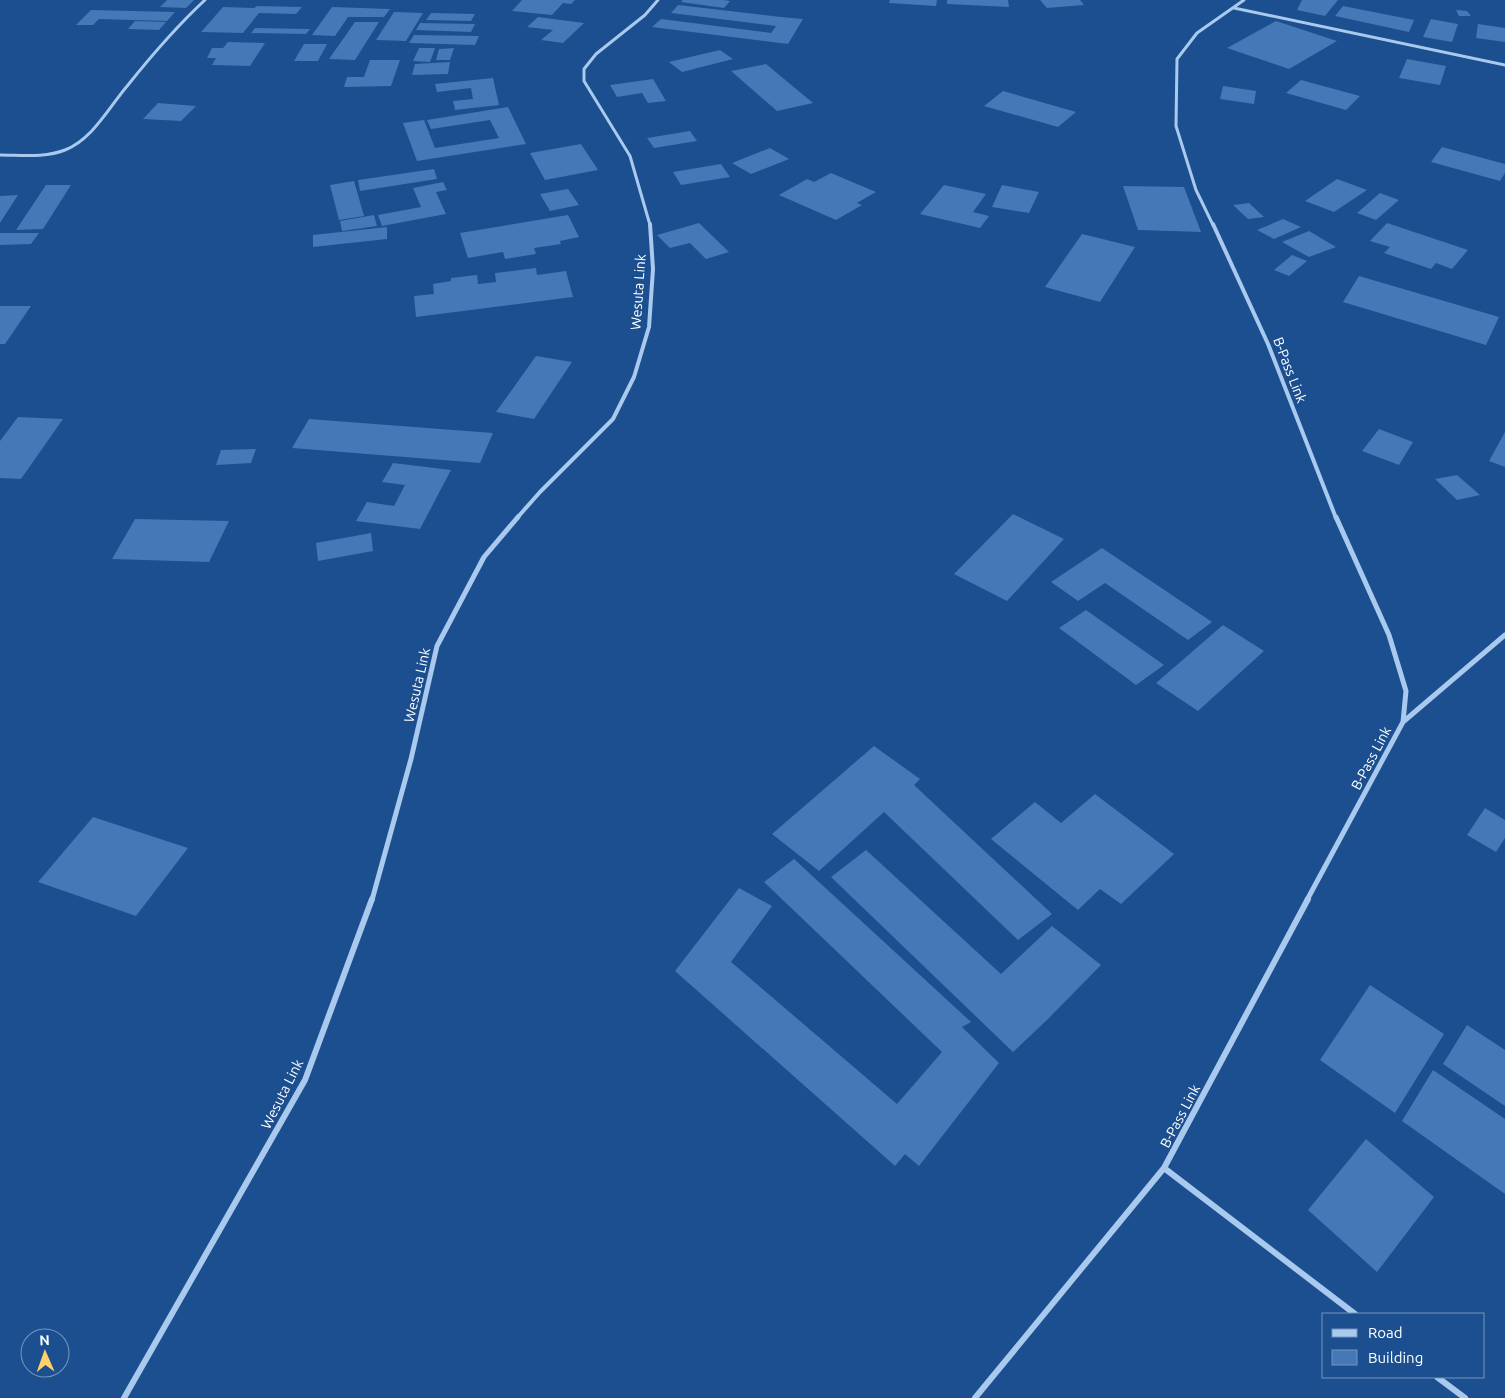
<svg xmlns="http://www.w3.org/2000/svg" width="1505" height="1398" font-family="Ubuntu,sans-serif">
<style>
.building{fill:#4478b7}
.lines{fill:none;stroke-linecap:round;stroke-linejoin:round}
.minor-far3{stroke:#a9c9ee;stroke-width:3}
.minor-far2{stroke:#a9c9ee;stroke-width:4}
.minor-far1{stroke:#a9c9ee;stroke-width:5}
.minor{stroke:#a9c9ee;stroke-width:6}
.labels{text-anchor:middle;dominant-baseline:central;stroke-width:4;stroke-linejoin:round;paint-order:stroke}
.street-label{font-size:14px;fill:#fff;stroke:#1b4f8f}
</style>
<rect width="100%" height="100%" fill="#1b4f8f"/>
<!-- building -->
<path class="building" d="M167,0h27l-8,8 -26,-1z
M522,0h53l-4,4 -8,-1 -11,12 -40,-4z
M683,0h40l7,1 -6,7 -43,-6z
M890,0h47l-1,6 -47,-3z
M947,0h61l1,7 -62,-3z
M1040,0h40l4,5 -37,3z
M1302,0h36l-13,16 -28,-6z
M678,5l103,12 22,2 -15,25 -136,-17 9,-8 110,14 5,-7 -105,-13z
M257,6l45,1 -6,7 -37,-1 -16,20 -42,-1 22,-25 31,1z
M1343,6l71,14 -5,12 -74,-16z
M332,7l58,2 -6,8h-36l-13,19 -23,-1z
M91,10l84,2 -8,9 -68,-2 -6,6h-17z
M1456,10l11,1 4,5h-12z
M394,12l29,1 -17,28 -30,-1z
M431,13l44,1 -4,7 -45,-1z
M538,17l46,6 -21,20 -22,-3 12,-10 -26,-3z
M1431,19l27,5 -6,18 -29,-5z
M135,21l31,1 -7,8 -31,-1z
M1276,21l61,20 -48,28 -62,-21z
M355,22h24l-24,38 -26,-1z
M420,23l55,1 -4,8 -55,-2z
M1478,24l27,4v14l-29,-4z
M255,28l55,1 -4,5 -55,-1z
M414,35l65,1 -4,9 -66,-2z
M228,42l37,1 -15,23 -38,-1 4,-7h-9l5,-10h11z
M304,44h23l-9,17h-24z
M419,48h16l-5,14 -17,-1z
M454,48l-4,12h-14l3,-11z
M720,50l13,9 -51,13 -13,-10z
M1407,59l39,7 -6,19 -41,-7z
M370,60h30l-9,26 -47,1 3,-10h17z
M450,62l-2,12 -36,1 3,-11z
M766,64l47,39 -36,8 -46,-40z
M493,78l6,27 -44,5 -2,-9 20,-2 -2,-11 -34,4 -2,-8z
M653,79l13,22 -18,2 -6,-10 -25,4 -7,-12z
M1301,80l59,16 -14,14 -60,-17z
M1223,86l33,5 -2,13 -34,-5z
M1003,91l73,21 -18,15 -74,-21z
M158,103l38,3 -15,15 -38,-2z
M508,107l18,37 -109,17 -14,-38 21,-3 11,28 64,-10 -9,-18 -59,9 -4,-9z
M690,131l7,10 -43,7 -7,-10z
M581,144l17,26 -53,10 -15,-27z
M1442,147l63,17v9l-5,8 -69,-19z
M770,148l19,11 -38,15 -19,-11z
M721,164l9,13 -49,8 -8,-13z
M434,169l3,10 -77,12 -2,-11z
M831,173l45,19 -19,11 5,2 -26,15 -57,-25 28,-16 7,3z
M1337,179l30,11 -33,22 -29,-11z
M354,181l10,35 -25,4 -9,-35z
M443,182l4,8 -11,2 10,22 -64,12 -4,-11 43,-8 -8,-19z
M46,185h25l-28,44 -27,1z
M944,185l42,9 -13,18 16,4 -9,12 -60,-14z
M1002,185l37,7 -10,21 -37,-6z
M1123,186l61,1 17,45 -63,-2z
M568,189l11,16 -29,6 -10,-17z
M1380,193l19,7 -23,20 -19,-7z
M18,195l-18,28v-27z
M1249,203l15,14 -16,2 -15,-14z
M374,215l3,11 -35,5 -2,-10z
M568,215l11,22 -19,4 1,3 -27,4 2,6 -31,5 -2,-7 -35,6 -8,-25z
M1283,219l18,8 -27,12 -17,-9z
M699,223l30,29 -23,7 -16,-16 -20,5 -13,-13z
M1387,223l81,27 -16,19 -16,-6 -5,6 -47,-16 6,-6 -20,-6z
M387,227v12l-74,8v-12z
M1309,231l27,16 -27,10 -27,-15z
M0,233h39l-8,11 -31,1z
M1082,234l53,13 -35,55 -55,-15z
M1292,255l15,6 -18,15 -15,-6z
M536,268l1,7 29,-4 7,26 -157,20 -2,-21 20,-2 -1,-10 18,-3v-3l26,-3 1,9 18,-2 -1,-9z
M1359,276l140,41 -13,28 -143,-43z
M0,306h31l-26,38h-5z
M536,356l36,6 -38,57 -38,-7z
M18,417l45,2 -42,60 -21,-1v-37z
M309,419l184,14 -13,30 -188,-15z
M1379,429l34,13 -14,23 -37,-14z
M1505,432v35l-16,-6z
M256,449l-5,14 -35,2 5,-15z
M393,463l58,7 -31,59 -64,-8 11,-19 27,4 11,-21 -23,-3z
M1457,475l23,20 -23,5 -22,-21z
M1013,514l51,25 -57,62 -53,-27z
M135,519l94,2 -20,41 -97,-3z
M371,533l2,18 -55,10 -2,-18z
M1102,548l110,74 -24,18 -83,-57 -27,18 -27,-19z
M1086,610l78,55 -28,20 -77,-57z
M1223,625l41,26 -66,60 -42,-28z
M874,746l46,33 -6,6 138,129 -34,26 -134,-128 -65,59 -47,-37z
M1095,794l79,60 -53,50 -21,-15 -22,21 -87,-71 44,-37 26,21z
M1485,808l20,12v18l-9,14 -29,-17z
M93,817l95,31 -52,68 -98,-34z
M866,850l135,124 51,-48 49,39 -53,54 -35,33 -182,-175z
M794,859l177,163 -9,5 37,36 -80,103 -14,-12 -10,12 -220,-195 64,-83 33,18 -41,56 166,142 45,-52 -178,-170z
M1370,985l74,49 -49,79 -75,-53z
M1467,1025l38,25v56l-62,-42z
M1433,1070l72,49v75l-103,-73z
M1366,1139l68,58 -57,75 -69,-62z"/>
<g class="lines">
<!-- minor-far3 -->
<path class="minor-far3" d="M1234,8l271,57
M0,155c21,0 45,3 65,-5 28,-11 44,-43 63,-65 24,-30 49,-59 77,-85
M650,225l-20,-69 -46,-75v-12l12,-15 49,-39 13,-15
M1213,225l-17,-35 -20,-64 1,-67 20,-26 47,-33"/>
<!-- minor-far2 -->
<path class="minor-far2" d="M1213,224l55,120 68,174
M517,518l23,-26 73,-73 21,-42 15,-50 4,-58 -3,-45"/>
<!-- minor-far1 -->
<path class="minor-far1" d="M1403,722l102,-87
M372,900l39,-141 26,-113 47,-89 34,-40
M1307,900l96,-178 3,-31 -17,-56 -53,-118"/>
<!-- minor -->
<path class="minor" d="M1164,1168l191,146
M1437,1377l28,21
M124,1398l181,-318 67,-181
M975,1398l189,-230 144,-269"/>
</g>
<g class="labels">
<!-- street labels -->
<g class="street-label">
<text transform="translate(638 292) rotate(-86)">Wesuta Link</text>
<text transform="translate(1290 370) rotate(69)">B-Pass Link</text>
<text transform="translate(417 685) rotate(-77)">Wesuta Link</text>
<text transform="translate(1371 758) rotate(-62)">B-Pass Link</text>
<text transform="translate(282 1094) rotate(-63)">Wesuta Link</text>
<text transform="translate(1180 1116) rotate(-62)">B-Pass Link</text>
</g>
</g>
<!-- legend -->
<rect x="1322" y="1313" width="162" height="65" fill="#1b4f8f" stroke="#7695bc"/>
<rect x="1332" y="1329" width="25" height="8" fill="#a9c9ee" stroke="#7695bc"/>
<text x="1368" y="1338" font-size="15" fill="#ffffff">Road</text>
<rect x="1332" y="1350" width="25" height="15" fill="#4478b7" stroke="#7695bc"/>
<text x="1368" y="1363" font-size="15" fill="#ffffff">Building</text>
<!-- north arrow -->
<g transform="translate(45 1353) rotate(358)"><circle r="24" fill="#1b4f8f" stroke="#7695bc"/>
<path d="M0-4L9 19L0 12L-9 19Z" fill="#ffd166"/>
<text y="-8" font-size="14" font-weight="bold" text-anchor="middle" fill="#ffffff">N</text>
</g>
</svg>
